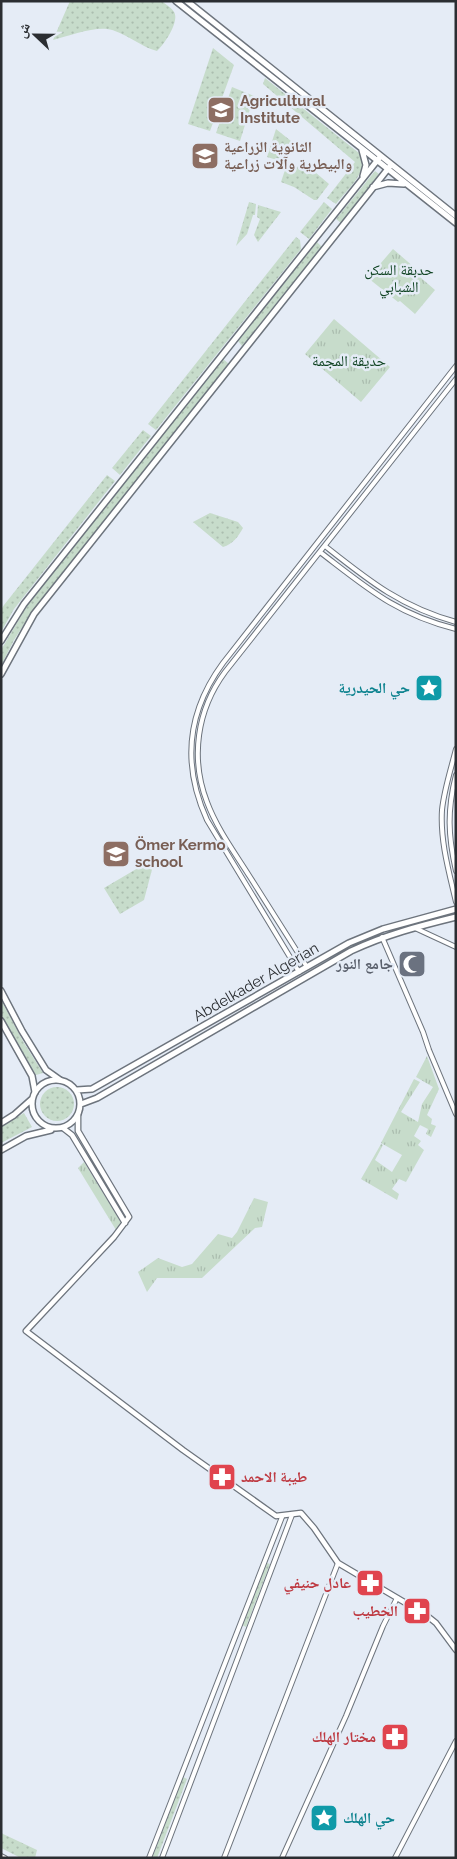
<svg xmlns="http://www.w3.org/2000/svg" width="457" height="1859" font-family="Raleway,'Noto Naskh Arabic',sans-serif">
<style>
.grass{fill:url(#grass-dots)}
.park{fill:url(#park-tufts)}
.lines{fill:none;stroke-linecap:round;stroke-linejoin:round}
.tertiary-casing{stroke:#6d747d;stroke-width:6}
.secondary-casing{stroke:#6d747d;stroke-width:7}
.primary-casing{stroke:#6d747d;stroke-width:8}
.trunk-casing{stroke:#6d747d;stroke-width:8}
.tertiary{stroke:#fff;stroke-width:4}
.secondary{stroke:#fff;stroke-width:4.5}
.primary{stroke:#fff;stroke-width:5}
.trunk{stroke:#fff;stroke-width:5}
.labels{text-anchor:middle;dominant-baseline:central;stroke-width:5;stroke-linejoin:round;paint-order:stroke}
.education-label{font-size:15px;font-weight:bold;fill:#785e54;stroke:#e5ecf6;text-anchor:start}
.park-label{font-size:15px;fill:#104423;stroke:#e5ecf6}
.culture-label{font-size:15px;font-weight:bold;fill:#0d838f;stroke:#e5ecf6;text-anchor:end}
.worship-label{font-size:15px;font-weight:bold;fill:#5b616d;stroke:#e5ecf6;text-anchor:end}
.street-label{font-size:15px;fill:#2b2e32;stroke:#e5ecf6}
.health-label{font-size:15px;font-weight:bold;fill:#be3a42;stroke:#e5ecf6;text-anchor:end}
</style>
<defs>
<pattern id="grass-dots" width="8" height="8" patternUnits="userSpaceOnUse" patternTransform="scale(1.25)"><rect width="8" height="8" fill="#c7dccb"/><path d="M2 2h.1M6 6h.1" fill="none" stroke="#abbdaf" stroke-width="1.8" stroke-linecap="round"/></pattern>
<pattern id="park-tufts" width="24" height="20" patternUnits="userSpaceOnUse" patternTransform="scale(1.25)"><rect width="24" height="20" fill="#c7dccb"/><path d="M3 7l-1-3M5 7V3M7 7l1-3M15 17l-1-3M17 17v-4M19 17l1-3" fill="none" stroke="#abbdaf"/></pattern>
</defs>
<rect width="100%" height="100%" fill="#e5ecf6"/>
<!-- grass -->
<path class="grass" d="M70,1h92c3,3 10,7 12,11 6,9 -10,33 -17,39 -16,-4 -34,-20 -50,-22 -13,-2 -40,7 -54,11z
M213,48l21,17 -24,66 -22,-7z
M265,78l99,79c0,19 -17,33 -28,47l-9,-6 28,-36 -92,-78z
M232,87l22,9 -14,45 -24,-8z
M276,129l15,12 -7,21 -17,-5z
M301,160l28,24 -12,16h-3l-20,-13 -13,-5 6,-18 12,3z
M375,171l4,3 -38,49 -5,-4z
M249,202l7,2 -1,11h-2l-6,19 -11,12z
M324,202l8,7 -23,30 -9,-7z
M258,205l23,7 -23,30 -4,-7 6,-16 -3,-2z
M296,237l4,3 1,9 -145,181 -8,-6z
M317,242l5,5 -80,99 -4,-5z
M223,359l6,5 -196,246 -19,30 -13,26v-16l26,-44z
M143,430l8,6 -31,39 -8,-7z
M107,475l8,6 -101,128 -13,23v-22l3,-5z
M210,513l28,9 5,6c-5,9 -10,16 -20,19l-30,-25z
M155,858l-11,42 -24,14 -16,-26z
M1,1000l23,43 19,30 -7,2 -35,-61z
M40 1104a17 17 0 1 1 34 0a17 17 0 1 1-34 0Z
M24,1113l8,14 -31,16v-16z
M267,1563l3,1 -24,63 -4,-2z
M183,1777l4,2 -30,79h-5z
M1,1833l36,17 -2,8h-14l-20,-10z"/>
<!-- park -->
<path class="park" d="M393,249l29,25 -2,3 15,13 -20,24 -15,-13 -2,1 -30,-24z
M334,319l56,48 -29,35 -56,-48z
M427,1056l12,33 -12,26 5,4 -1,5 5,2 -5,11 -5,-3 2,-5 -8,-4 -6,11 7,5 -3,4 6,5 -18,32 -7,-3 -7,10 7,5 -2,6 -36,-21 20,-35 2,1 -8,15 17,12 10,-17 -21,-12 33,-64 6,3 -19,30 17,10 4,-18 11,-17 -17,-10z
M84,1162l38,62 -6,6 -38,-62z
M254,1198l14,4 -6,25 -7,1 -53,50h-45l-10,14 -9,-20 20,-14 24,9 10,-3 26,-30 14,4 5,-6z"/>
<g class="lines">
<defs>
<path id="tertiary" d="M325,546c43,34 76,61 131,76
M320,552c47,36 76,62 136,77
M456,749c-5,20 -12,41 -14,61 -2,31 7,62 14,92
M456,775c-9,35 -8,61 0,96
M415,928l41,19
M382,937l41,95 6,18 27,64
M307,967c-19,-30 -38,-60 -57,-90 -15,-24 -33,-48 -43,-75 -17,-44 -10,-92 18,-130l231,-293
M299,972l-92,-152c-25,-55 -20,-108 16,-157l233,-297
M1,1856l4,2
M149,1858l133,-341
M162,1858l130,-343
M224,1858l114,-295
M282,1858l64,-142 37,-90 14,-28
M395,1858l61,-117"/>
<path id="secondary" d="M78,1115v16l51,86 -15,20 -88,94 157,119 93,66 25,-3 13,15 24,35 88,52 10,8 20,27
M63,1128l9,7 53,88"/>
<path id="primary" d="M176,1l280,222
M187,1l269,215
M362,150l4,15 -3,11
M373,187l15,-4 16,1
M1,641l23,-37 356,-447
M1,674l33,-60 357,-449
M1,991l21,40 24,39 14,10
M1,1021l31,55 3,16"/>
<path id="trunk" d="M32 1104a24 24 0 1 1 48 0a24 24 0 1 1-48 0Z
M77,1090l15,-1 257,-146 34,-14 73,-20
M81,1104l16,-6 254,-147c34,-16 68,-25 105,-34
M1,1123l13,-8 18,-16
M1,1150l25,-14 25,-6"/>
</defs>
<!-- tertiary casing -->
<use href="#tertiary" class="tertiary-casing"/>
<!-- secondary casing -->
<use href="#secondary" class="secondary-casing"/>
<!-- primary casing -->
<use href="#primary" class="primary-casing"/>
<!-- trunk casing -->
<use href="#trunk" class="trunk-casing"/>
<!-- tertiary -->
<use href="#tertiary" class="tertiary"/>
<!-- secondary -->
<use href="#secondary" class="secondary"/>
<!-- primary -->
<use href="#primary" class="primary"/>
<!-- trunk -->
<use href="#trunk" class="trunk"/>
</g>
<!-- icons -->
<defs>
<symbol id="university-square" viewBox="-11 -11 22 22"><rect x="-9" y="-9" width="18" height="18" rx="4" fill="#8d6e63" stroke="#e5ecf6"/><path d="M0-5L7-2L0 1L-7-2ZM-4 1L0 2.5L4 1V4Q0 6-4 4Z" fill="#fff"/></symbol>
<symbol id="school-square" viewBox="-11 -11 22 22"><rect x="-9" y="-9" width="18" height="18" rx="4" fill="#8d6e63" stroke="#e5ecf6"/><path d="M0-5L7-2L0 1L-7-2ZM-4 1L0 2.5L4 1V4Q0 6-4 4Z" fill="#fff"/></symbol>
<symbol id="sight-square" viewBox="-11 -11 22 22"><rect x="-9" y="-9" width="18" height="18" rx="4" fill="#0f9aa8" stroke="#e5ecf6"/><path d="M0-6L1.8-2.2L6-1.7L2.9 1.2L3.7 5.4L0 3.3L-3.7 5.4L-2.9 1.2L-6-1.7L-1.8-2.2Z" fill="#fff"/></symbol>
<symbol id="mosque-square" viewBox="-11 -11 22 22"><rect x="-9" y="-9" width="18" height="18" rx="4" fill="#6b7280" stroke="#e5ecf6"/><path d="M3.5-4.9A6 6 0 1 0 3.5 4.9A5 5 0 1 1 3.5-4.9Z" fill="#fff"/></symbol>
<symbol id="pharmacy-square" viewBox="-11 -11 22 22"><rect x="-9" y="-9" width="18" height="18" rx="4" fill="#e0444e" stroke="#e5ecf6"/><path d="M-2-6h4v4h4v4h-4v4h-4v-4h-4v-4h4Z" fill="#fff"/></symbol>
</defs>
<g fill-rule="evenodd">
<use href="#university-square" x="205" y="94" width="32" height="32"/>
<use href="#school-square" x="189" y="140" width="32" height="32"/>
<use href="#sight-square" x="413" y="672" width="32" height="32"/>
<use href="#school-square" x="100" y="838" width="32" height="32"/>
<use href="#mosque-square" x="396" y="948" width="32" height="32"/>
<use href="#pharmacy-square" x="206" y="1461" width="32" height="32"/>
<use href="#pharmacy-square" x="354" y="1567" width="32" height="32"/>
<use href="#pharmacy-square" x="401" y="1595" width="32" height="32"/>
<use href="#pharmacy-square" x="379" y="1721" width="32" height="32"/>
<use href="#sight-square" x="308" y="1802" width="32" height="32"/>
</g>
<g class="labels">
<!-- education labels -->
<g class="education-label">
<text x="240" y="101">Agricultural<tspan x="240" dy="17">Institute</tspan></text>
<text x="224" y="147">الثانوية الزراعية<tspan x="224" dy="17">والبيطرية وآلات زراعية</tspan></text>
<text x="135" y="845">Ömer Kermo<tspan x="135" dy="17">school</tspan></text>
</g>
<!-- park labels -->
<g class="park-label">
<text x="399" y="270">حدبقة السكن<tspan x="399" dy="17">الشبابي</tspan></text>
<text x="349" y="361">حديقة المجمة</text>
</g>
<!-- culture labels -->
<g class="culture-label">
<text x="410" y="688">حي الحيدرية</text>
<text x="343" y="1818" text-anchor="start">حي الهلك</text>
</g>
<!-- worship labels -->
<g class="worship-label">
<text x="393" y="964">جامع النور</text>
</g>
<!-- street labels -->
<g class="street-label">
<text transform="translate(256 982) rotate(-30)">Abdelkader Algerian</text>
</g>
<!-- health labels -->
<g class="health-label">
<text x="241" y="1477" text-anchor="start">طيبة الاحمد</text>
<text x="351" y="1583">عادل حنيفي</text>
<text x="398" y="1611">الخطيب</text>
<text x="376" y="1737">مختار الهلك</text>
</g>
</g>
<!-- border -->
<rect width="457" height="1859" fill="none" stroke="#2b2e32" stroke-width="5"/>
<!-- north arrow -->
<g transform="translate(35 35) rotate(292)" stroke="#e5ecf6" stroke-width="4" paint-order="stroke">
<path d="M0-4L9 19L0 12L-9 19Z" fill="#2b2e32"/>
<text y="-8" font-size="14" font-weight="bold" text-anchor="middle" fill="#2b2e32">ش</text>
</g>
</svg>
